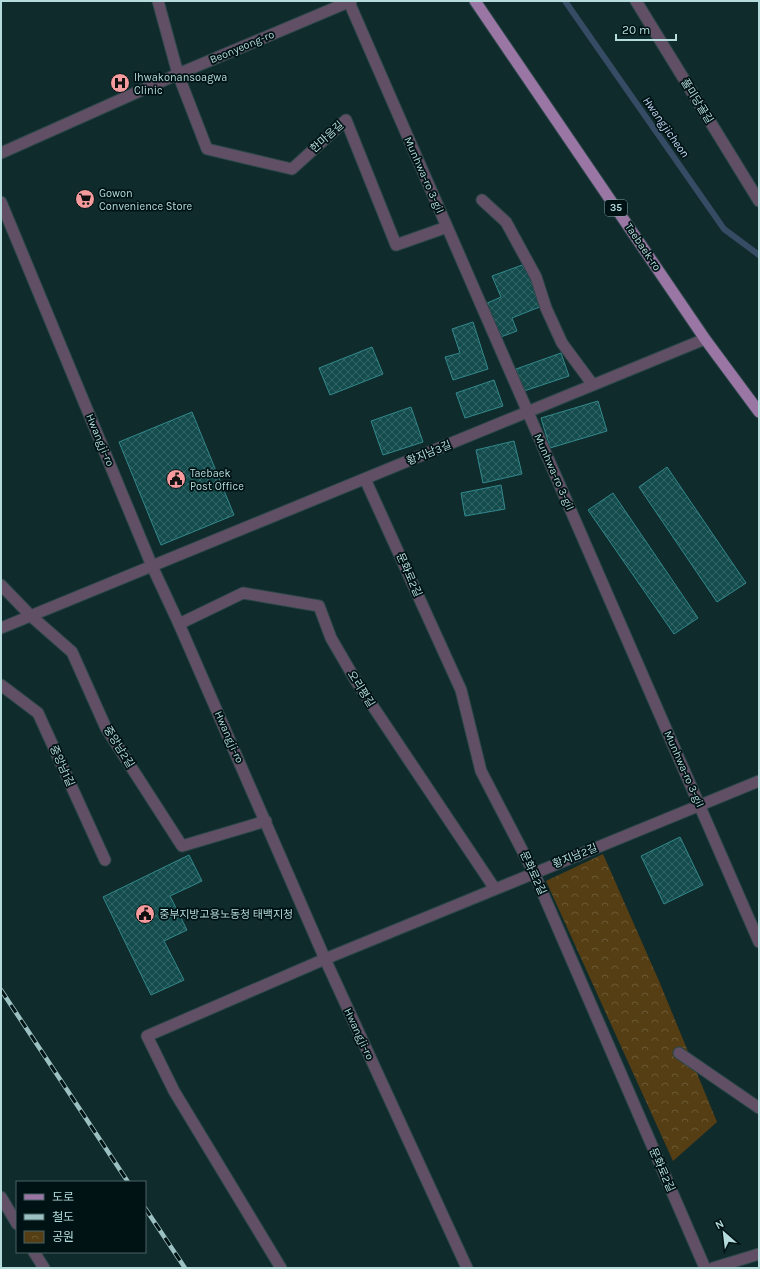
<svg xmlns="http://www.w3.org/2000/svg" width="760" height="1269" font-family="Karla,'Noto Sans KR',sans-serif">
<style>
.park{fill:url(#park-crowns)}
.lines{fill:none;stroke-linecap:round;stroke-linejoin:round}
.stream{stroke:#364c65;stroke-width:6}
.building{fill:url(#building-cross-hatch);stroke:#33888b}
.minor-casing{stroke:#2a4748;stroke-width:13}
.tertiary-casing{stroke:#2a4748;stroke-width:13}
.primary-casing{stroke:#2a4748;stroke-width:13}
.minor{stroke:#604f65;stroke-width:11}
.tertiary{stroke:#604f65;stroke-width:11}
.primary{stroke:#9a76a5;stroke-width:11}
.rail-casing{stroke:#9cc1c2;stroke-width:4.5}
.rail{stroke:#001314;stroke-width:3;stroke-dasharray:9;stroke-linecap:butt}
.labels{text-anchor:middle;dominant-baseline:central;stroke-width:3.5;stroke-linejoin:round;paint-order:stroke}
.shield{fill:#001314;stroke:#7f9fa1;stroke-width:1}
.shield-label{font-size:10px;font-weight:bold;fill:#b5dbdd}
.street-label{font-size:11px;fill:#b5dbdd;stroke:#001314}
.poi-label{font-size:11px;fill:#b5dbdd;stroke:#001314;text-anchor:start}
.water-label{font-size:12px;font-style:italic;fill:#c1d5f5;stroke:#001314}
</style>
<defs>
<pattern id="park-crowns" width="20" height="18" patternUnits="userSpaceOnUse"><rect width="20" height="18" fill="#553e14"/><path d="M2 6a3 3 0 1 1 6 0M12 15a3 3 0 1 1 6 0" fill="none" stroke="#6b5936"/></pattern>
<pattern id="building-cross-hatch" width="8" height="8" patternUnits="userSpaceOnUse"><rect width="8" height="8" fill="#144c4e"/><path d="M0 0l8 8M0 8l8-8" fill="none" stroke="#346567"/></pattern>
</defs>
<rect width="100%" height="100%" fill="#102b2c"/>
<!-- park -->
<path class="park" d="M603,854l56,127 58,141 -44,39 -127,-280z"/>
<g class="lines">
<!-- stream -->
<path class="stream" d="M565,1l159,228 35,26"/>
</g>
<!-- building -->
<path class="building" d="M525,264l17,42 -30,12 5,13 -19,7 -13,-34 16,-7 -9,-21z
M473,322l15,47 -35,11 -8,-23 15,-4 -8,-24z
M372,347l11,27 -53,21 -11,-27z
M561,353l8,23 -45,15 -8,-22z
M494,380l9,26 -38,12 -9,-25z
M598,401l9,30 -57,17 -9,-30z
M411,407l12,35 -40,13 -12,-34z
M192,412l42,103 -73,30 -42,-103z
M514,441l8,33 -39,9 -7,-33z
M667,467l79,116 -29,19 -78,-115z
M501,485l4,24 -40,7 -4,-23z
M613,493l85,125 -24,16 -86,-124z
M680,837l23,48 -39,19 -23,-48z
M189,855l13,26 -32,15 17,34 -23,11 20,39 -33,15 -48,-98z"/>
<g class="lines">
<defs>
<path id="minor" d="M158,1l20,73 29,75 85,20 54,-49 50,125 51,-18
M636,1l123,200
M349,2l410,940
M482,200l24,22 30,55 10,31 16,35 31,42
M365,479l96,211 20,81 53,102 171,395
M1,585l30,31 41,36 34,76 76,118 84,-25
M179,624l64,-31 76,13 12,32 25,43 139,208
M1,628l704,-289
M1,685l37,28 67,147
M679,1053l80,55
M281,1268l-107,-177 -27,-55 178,-77 434,-178
M713,1268l46,-14"/>
<path id="tertiary" d="M1,153l177,-79 173,-73
M1,202l151,364 27,58 146,335 142,309
M1,1197l16,27
M34,1252l10,16"/>
<path id="primary" d="M475,1l230,338 54,73"/>
</defs>
<!-- minor casing -->
<use href="#minor" class="minor-casing"/>
<!-- tertiary casing -->
<use href="#tertiary" class="tertiary-casing"/>
<!-- primary casing -->
<use href="#primary" class="primary-casing"/>
<!-- minor -->
<use href="#minor" class="minor"/>
<!-- tertiary -->
<use href="#tertiary" class="tertiary"/>
<!-- primary -->
<use href="#primary" class="primary"/>
<defs>
<path id="rail" d="M1,990l127,192
M145,1208l40,60"/>
</defs>
<!-- rail casing -->
<use href="#rail" class="rail-casing"/>
<!-- rail -->
<use href="#rail" class="rail"/>
</g>
<!-- icons -->
<defs>
<symbol id="hospital-disc" viewBox="-11 -11 22 22"><circle r="9.5" fill="#f59b9d" stroke="#001314"/><path d="M-5-5h3v3.5h4V-5h3V5h-3V1.5h-4V5h-3Z" fill="#111"/></symbol>
<symbol id="supermarket-disc" viewBox="-11 -11 22 22"><circle r="9.5" fill="#f59b9d" stroke="#001314"/><path d="M-6-5.5h2.5l.6 2H6L4.5 2H-2.5L-4.4-4H-6ZM-1.5 3.2a1.3 1.3 0 1 0 .1 0ZM3 3.2a1.3 1.3 0 1 0 .1 0Z" fill="#111"/></symbol>
<symbol id="civic-disc" viewBox="-11 -11 22 22"><circle r="9.5" fill="#f59b9d" stroke="#001314"/><path d="M-.6-6.5H3V-4.5H.6V-3L4-1V1h2V6H-6V1h2V-1L-.6-3ZM-1.2 2.5V6h2.4V2.5Z" fill="#111"/></symbol>
</defs>
<g fill-rule="evenodd">
<use href="#hospital-disc" x="109" y="72" width="22" height="22"/>
<use href="#supermarket-disc" x="74" y="188" width="22" height="22"/>
<use href="#civic-disc" x="165" y="468" width="22" height="22"/>
<use href="#civic-disc" x="134" y="903" width="22" height="22"/>
</g>
<g class="labels">
<!-- shield labels -->
<rect class="shield" x="605" y="200" width="22" height="16" rx="3"/>
<g class="shield-label">
<text x="616" y="208">35</text>
</g>
<!-- street labels -->
<g class="street-label">
<text transform="translate(242 47) rotate(-23)">Beonyeong-ro</text>
<text transform="translate(697 101) rotate(58)">풀미당골길</text>
<text transform="translate(327 137) rotate(-42)">한마음길</text>
<text transform="translate(424 175) rotate(66)">Munhwa-ro 3-gil</text>
<text transform="translate(643 247) rotate(56)">Taebaek-ro</text>
<text transform="translate(100 440) rotate(67)">Hwangji-ro</text>
<text transform="translate(429 453) rotate(-22)">황지남3길</text>
<text transform="translate(554 472) rotate(66)">Munhwa-ro 3-gil</text>
<text transform="translate(409 575) rotate(66)">문화로2길</text>
<text transform="translate(361 689) rotate(58)">오리평길</text>
<text transform="translate(229 737) rotate(66)">Hwangji-ro</text>
<text transform="translate(119 747) rotate(58)">중앙남2길</text>
<text transform="translate(62 766) rotate(66)">중앙남1길</text>
<text transform="translate(684 769) rotate(66)">Munhwa-ro 3-gil</text>
<text transform="translate(575 856) rotate(-22)">황지남2길</text>
<text transform="translate(533 873) rotate(65)">문화로2길</text>
<text transform="translate(359 1034) rotate(65)">Hwangji-ro</text>
<text transform="translate(662 1170) rotate(66)">문화로2길</text>
</g>
<!-- poi labels -->
<g class="poi-label">
<text x="134" y="77">Ihwakonansoagwa<tspan x="134" dy="13">Clinic</tspan></text>
<text x="99" y="193">Gowon<tspan x="99" dy="13">Convenience Store</tspan></text>
<text x="190" y="473">Taebaek<tspan x="190" dy="13">Post Office</tspan></text>
<text x="159" y="914">중부지방고용노동청 태백지청</text>
</g>
<!-- water labels -->
<g class="water-label">
<text transform="translate(666 127) rotate(55)">Hwangjicheon</text>
</g>
</g>
<!-- border -->
<rect width="760" height="1269" fill="none" stroke="#b5dbdd" stroke-width="4"/>
<!-- legend -->
<rect x="16" y="1181" width="130" height="72" fill="#001314" stroke="#486364"/>
<rect x="24" y="1194" width="20" height="6" fill="#9a76a5" stroke="#486364"/>
<text x="52" y="1201" font-size="12" fill="#b5dbdd">도로</text>
<rect x="24" y="1214" width="20" height="6" fill="#9cc1c2" stroke="#486364"/>
<text x="52" y="1221" font-size="12" fill="#b5dbdd">철도</text>
<rect x="24" y="1231" width="20" height="12" fill="url(#park-crowns)" stroke="#486364"/>
<text x="52" y="1241" font-size="12" fill="#b5dbdd">공원</text>
<!-- north arrow -->
<g transform="translate(724 1233) rotate(332)" stroke="#001314" stroke-width="3" paint-order="stroke">
<path d="M0-3L7 15L0 10L-7 15Z" fill="#b5dbdd"/>
<text y="-6" font-size="11" font-weight="bold" text-anchor="middle" fill="#b5dbdd">N</text>
</g>
<!-- scale -->
<path d="M616 34v6h60v-6" fill="none" stroke="#b5dbdd" stroke-width="2"/>
<text x="622" y="34" font-size="12" fill="#b5dbdd" stroke="#001314" stroke-width="3" paint-order="stroke">20 m</text>
</svg>
